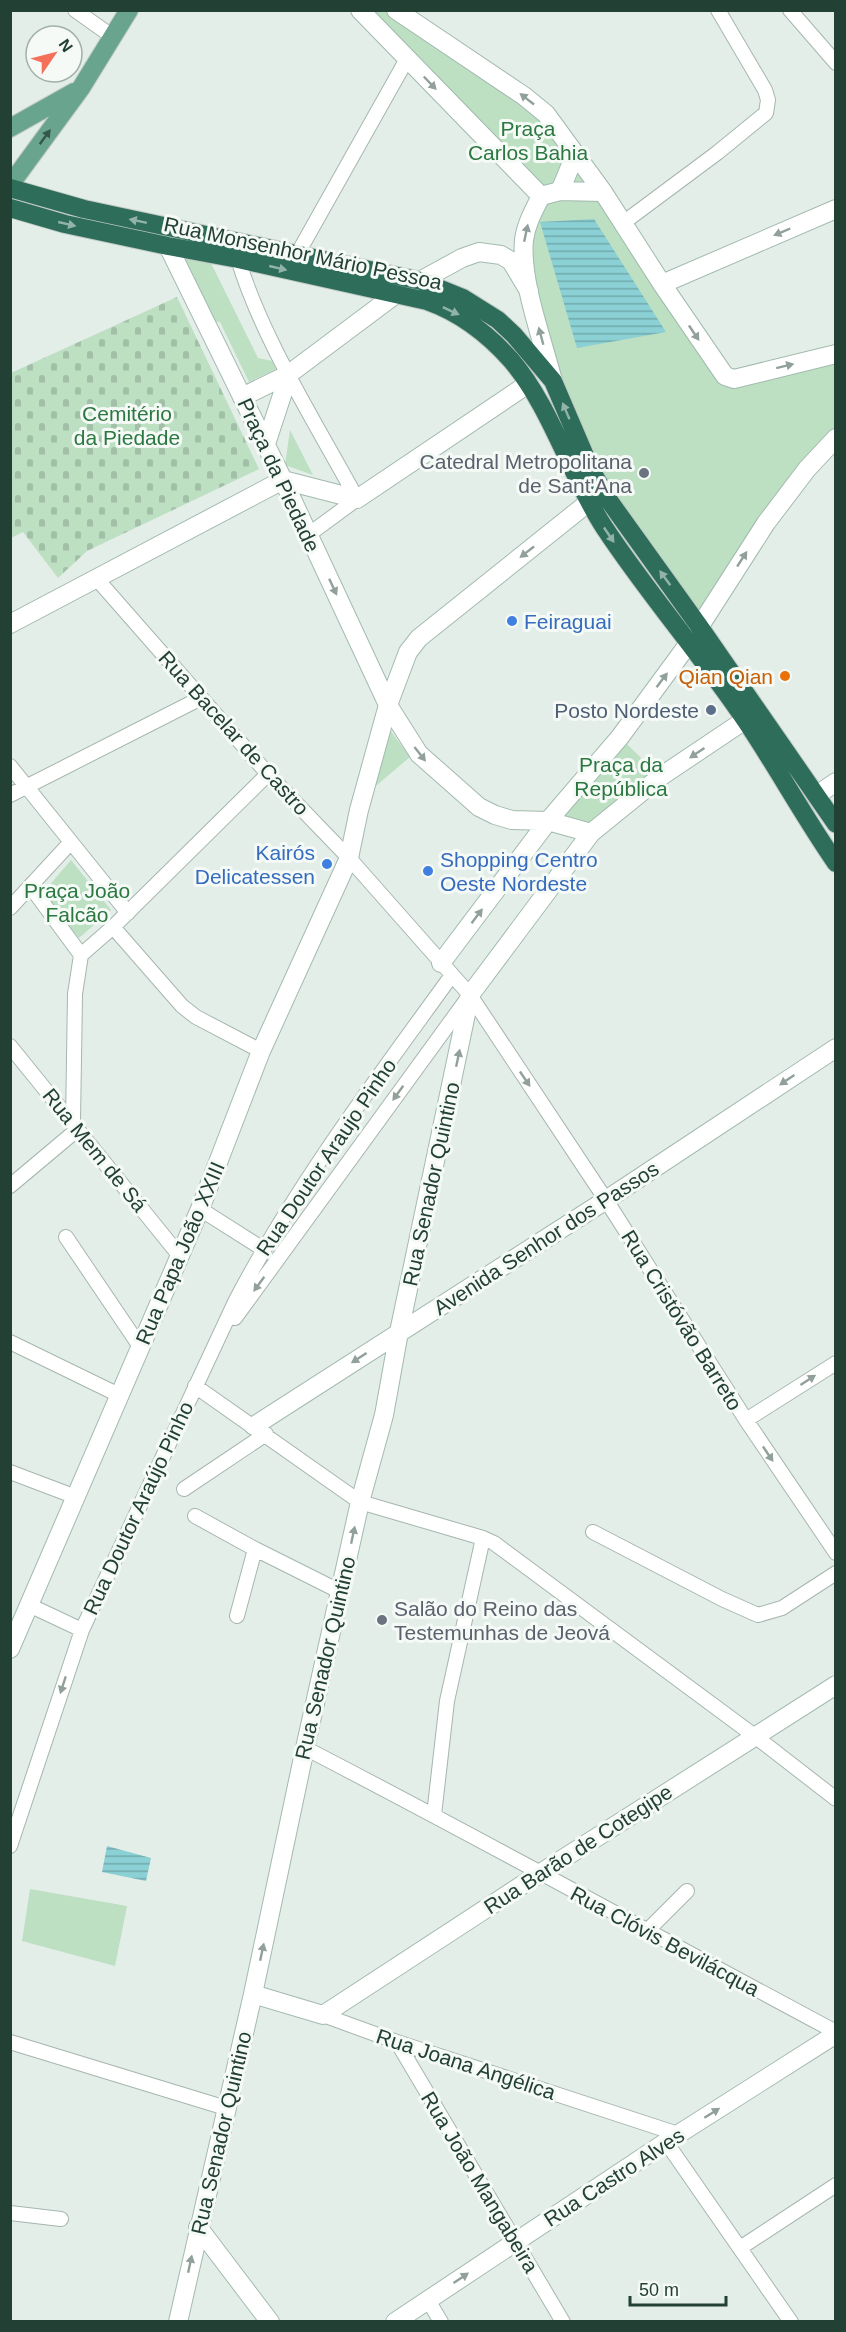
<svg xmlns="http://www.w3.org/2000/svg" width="846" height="2332" font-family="Helvetica,sans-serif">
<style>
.green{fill:#bddfc2}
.cemetery{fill:url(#cemetery-stones)}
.water{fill:url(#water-rules)}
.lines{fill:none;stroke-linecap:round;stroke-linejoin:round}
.street-casing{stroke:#a6b6af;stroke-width:16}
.secondary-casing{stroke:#a2baaf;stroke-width:20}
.primary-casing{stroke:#c1cac6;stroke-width:20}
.highway-casing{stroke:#c1cac6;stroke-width:20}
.street{stroke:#fff;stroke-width:14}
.secondary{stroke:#fff;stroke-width:18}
.primary{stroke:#68a48e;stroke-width:18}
.highway{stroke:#2e6d59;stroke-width:18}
.oneway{fill:#91a09a}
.oneway2{fill:#34594b}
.oneway3{fill:#92b4a8}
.worship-dot{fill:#6b7280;stroke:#f5faf7;stroke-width:2}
.shop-dot{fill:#3f7fe0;stroke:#f5faf7;stroke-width:2}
.food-dot{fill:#e8710a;stroke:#f5faf7;stroke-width:2}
.service-dot{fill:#5c6f8a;stroke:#f5faf7;stroke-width:2}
.labels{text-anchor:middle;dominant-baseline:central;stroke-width:6;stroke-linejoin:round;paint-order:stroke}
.park-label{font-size:21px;fill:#2c7841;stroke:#f5faf7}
.street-label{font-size:21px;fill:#234035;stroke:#f5faf7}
.worship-label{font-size:21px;fill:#5b616d;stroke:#f5faf7;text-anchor:end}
.shop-label{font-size:21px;fill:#366cbe;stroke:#f5faf7;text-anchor:start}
.food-label{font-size:21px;fill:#c56008;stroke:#f5faf7;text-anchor:end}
.service-label{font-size:21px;fill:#4e5e75;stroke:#f5faf7;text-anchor:end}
</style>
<defs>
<pattern id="cemetery-stones" width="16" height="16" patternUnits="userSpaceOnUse" patternTransform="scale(1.5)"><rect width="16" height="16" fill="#bddfc2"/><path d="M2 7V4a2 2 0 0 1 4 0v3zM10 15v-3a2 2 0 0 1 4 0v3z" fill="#a2c0a7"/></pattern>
<pattern id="water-rules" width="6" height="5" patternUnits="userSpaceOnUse" patternTransform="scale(1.5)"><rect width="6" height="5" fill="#8bd0d4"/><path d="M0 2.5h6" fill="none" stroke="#71aaad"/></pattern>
</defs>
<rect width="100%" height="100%" fill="#e4eee8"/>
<!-- green -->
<path class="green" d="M360,11h36l128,85 77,100 123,180 111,-21v80l-72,87 -65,91 -84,-113 -57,-119 -29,-122 16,-63z
M178,257l32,4 48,97 14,3 4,8 -27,13 -29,-60h-9z
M290,430l23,45 -28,-10z
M386,725l24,32 -39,33z
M620,737l40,40 -69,56 -43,-12z
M71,860l40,50 -32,28 -37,-44z
M30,1889l97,17 -12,60 -93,-25z"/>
<!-- cemetery -->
<path class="cemetery" d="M177,297l82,172 -172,82 -29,27 -35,-46 -12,6v-165z"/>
<!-- water -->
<path class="water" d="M594,219l72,113 -89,16 -37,-126z
M107,1846l44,12 -5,23 -44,-9z"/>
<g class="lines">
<defs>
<path id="street" d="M75,10l38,27
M790,10l46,53
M623,223l94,-70 49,-40 2,-13 -3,-10 -47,-80
M298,253l109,-194
M238,259c24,80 79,166 119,240l-49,36
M96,578l172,196 81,84 121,137 136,205 140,220 90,133
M10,766l118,147
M10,795l191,-97
M31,887l50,68
M10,908l61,-66
M113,927l69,79 14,11 65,34
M10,1046l169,209
M73,1122l2,-128 6,-39 32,-28 155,-153
M10,1186l68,-57
M200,1209l63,40
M66,1237l75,111
M235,1318l232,-319
M10,1342l111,54
M195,1386l165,116 123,36 11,5 262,194 80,62
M746,1420l90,-57
M10,1472l66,25
M184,1489l82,-55
M195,1516l60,33 86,43
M593,1532l129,67 36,16 24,-7 54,-35
M31,1606l51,24
M237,1616l18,-67
M305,1748c178,92 353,189 531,284
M434,1815l13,-114 36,-163
M10,1846l72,-216 154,-330c61,-116 140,-220 216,-325
M647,1931l40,-40
M323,2015l74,27 281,92
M10,2042l216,66
M397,2042l166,280
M666,2142l125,180
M10,2213l51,6
M740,2248l96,-63
M428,2300l13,22"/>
<path id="secondary" d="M360,10l181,186
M396,10l128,86 22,18 57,78 59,92 63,92 9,3 102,-25
M560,191l15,-36
M168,246l115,234 105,225 31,49 60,53 16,8 17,5 36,1 43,12
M662,284l174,-75
M553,381c-10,-40 -33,-100 -29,-141 2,-16 10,-30 17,-44l19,-5 43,1
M242,397l47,-23
M266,444l23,-70 107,-80 66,-36 17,-6 22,3 10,6 18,30
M10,624l273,-144 74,19 171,-115
M817,795l19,-13
M441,963l107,-142 72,-84 69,-94 77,-120 41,-54 29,-31
M254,1426l352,-226 230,-152
M10,1649l190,-440 61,-158 88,-193 10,-48 29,-105 20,-53 11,-14 170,-136
M253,1994l70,21 216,-141 297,-189
M198,2227l72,95
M178,2322l75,-328 52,-246 55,-246 24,-87 15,-83 71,-337 121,-162 69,-56 85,-57
M395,2322l271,-180 170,-108"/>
<path id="primary" d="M10,128l64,-36
M10,185l71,-97 48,-78"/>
<path id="highway" d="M10,188l74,21 337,72 42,17 35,22 16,15 39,46 39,91 18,30 89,124 137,198
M10,208l55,16 103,22 70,13 189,42c34,12 60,32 84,59 40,47 59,115 93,167 44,67 97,127 142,194 31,46 58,96 90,142"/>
</defs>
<!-- street casing -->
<use href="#street" class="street-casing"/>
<!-- secondary casing -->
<use href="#secondary" class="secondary-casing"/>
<!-- primary casing -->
<use href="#primary" class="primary-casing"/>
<!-- highway casing -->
<use href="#highway" class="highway-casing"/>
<!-- street -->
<use href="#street" class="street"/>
<!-- secondary -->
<use href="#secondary" class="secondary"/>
<!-- primary -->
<use href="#primary" class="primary"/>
<!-- highway -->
<use href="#highway" class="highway"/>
</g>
<!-- one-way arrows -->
<defs><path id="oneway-solid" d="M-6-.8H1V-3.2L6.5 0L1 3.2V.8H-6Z" transform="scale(1.5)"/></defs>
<g class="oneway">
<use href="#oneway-solid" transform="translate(430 83) rotate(46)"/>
<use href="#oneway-solid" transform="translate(527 99) rotate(-142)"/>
<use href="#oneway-solid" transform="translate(782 232) rotate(157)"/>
<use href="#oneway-solid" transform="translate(526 233) rotate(-78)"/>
<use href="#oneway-solid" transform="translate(694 333) rotate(56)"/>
<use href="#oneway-solid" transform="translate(541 336) rotate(-105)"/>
<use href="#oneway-solid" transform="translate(785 366) rotate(-14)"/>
<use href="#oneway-solid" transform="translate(527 552) rotate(142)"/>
<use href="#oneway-solid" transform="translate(742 559) rotate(-57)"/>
<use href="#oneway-solid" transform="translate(333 587) rotate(65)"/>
<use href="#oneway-solid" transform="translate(662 680) rotate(-53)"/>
<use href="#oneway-solid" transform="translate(697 753) rotate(146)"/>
<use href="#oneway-solid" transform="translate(420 754) rotate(52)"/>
<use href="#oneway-solid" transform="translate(477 916) rotate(-53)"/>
<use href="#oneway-solid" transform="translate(458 1058) rotate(-78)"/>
<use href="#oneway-solid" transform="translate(525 1079) rotate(56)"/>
<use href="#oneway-solid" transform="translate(787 1080) rotate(146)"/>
<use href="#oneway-solid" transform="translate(398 1093) rotate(126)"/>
<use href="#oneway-solid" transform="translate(259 1284) rotate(126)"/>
<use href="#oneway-solid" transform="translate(359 1358) rotate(147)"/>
<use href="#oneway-solid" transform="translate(808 1380) rotate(-33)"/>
<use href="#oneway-solid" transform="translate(768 1454) rotate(56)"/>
<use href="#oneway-solid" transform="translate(353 1535) rotate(-78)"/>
<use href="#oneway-solid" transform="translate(63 1685) rotate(108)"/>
<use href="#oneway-solid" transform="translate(262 1952) rotate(-78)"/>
<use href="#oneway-solid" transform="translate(712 2113) rotate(-32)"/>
<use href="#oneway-solid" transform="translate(190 2264) rotate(-78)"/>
<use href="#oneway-solid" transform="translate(461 2278) rotate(-34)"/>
</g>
<use class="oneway2" href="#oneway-solid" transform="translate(45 137) rotate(-54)"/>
<g class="oneway3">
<use href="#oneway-solid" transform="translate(138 221) rotate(-168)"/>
<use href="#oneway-solid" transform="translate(67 224) rotate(13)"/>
<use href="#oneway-solid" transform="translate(278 268) rotate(13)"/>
<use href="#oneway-solid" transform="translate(451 311) rotate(25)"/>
<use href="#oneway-solid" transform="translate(566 411) rotate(-113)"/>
<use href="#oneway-solid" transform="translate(609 535) rotate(56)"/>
<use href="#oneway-solid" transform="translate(665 578) rotate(-126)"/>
</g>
<!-- markers -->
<g class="worship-dot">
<circle cx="644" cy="473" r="6"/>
<circle cx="382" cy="1620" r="6"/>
</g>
<g class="shop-dot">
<circle cx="512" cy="621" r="6"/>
<circle cx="327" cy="864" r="6"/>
<circle cx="428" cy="871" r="6"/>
</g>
<circle class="food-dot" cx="785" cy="676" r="6"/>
<circle class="service-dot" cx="711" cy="710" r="6"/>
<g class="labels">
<!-- park labels -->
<g class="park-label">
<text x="528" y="128">Praça<tspan x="528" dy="24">Carlos Bahia</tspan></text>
<text x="127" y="413">Cemitério<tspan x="127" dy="24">da Piedade</tspan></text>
<text x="621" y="764">Praça da<tspan x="621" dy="24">República</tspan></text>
<text x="77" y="890">Praça João<tspan x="77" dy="24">Falcão</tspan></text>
</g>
<!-- street labels -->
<g class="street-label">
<text transform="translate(303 253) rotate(12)">Rua Monsenhor Mário Pessoa</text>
<text transform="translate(279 475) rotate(65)">Praça da Piedade</text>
<text transform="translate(234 733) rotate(48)">Rua Bacelar de Castro</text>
<text transform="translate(95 1150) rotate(51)">Rua Mem de Sá</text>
<text transform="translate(326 1157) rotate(-56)">Rua Doutor Araujo Pinho</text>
<text transform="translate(431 1184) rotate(-78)">Rua Senador Quintino</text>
<text transform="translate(546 1238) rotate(-33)">Avenida Senhor dos Passos</text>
<text transform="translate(180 1253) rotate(-67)">Rua Papa João XXIII</text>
<text transform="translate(682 1320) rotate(58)">Rua Cristóvão Barreto</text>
<text transform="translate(138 1508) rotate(-65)">Rua Doutor Araújo Pinho</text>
<text transform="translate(325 1658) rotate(-77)">Rua Senador Quintino</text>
<text transform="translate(578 1849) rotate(-33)">Rua Barão de Cotegipe</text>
<text transform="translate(665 1941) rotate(28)">Rua Clóvis Bevilácqua</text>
<text transform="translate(466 2064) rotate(18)">Rua Joana Angélica</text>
<text transform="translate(221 2133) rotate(-77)">Rua Senador Quintino</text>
<text transform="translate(614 2177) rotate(-33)">Rua Castro Alves</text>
<text transform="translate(480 2182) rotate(59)">Rua João Mangabeira</text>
</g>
<!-- worship labels -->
<g class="worship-label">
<text x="632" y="461">Catedral Metropolitana<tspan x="632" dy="24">de Sant'Ana</tspan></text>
<text x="394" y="1608" text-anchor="start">Salão do Reino das<tspan x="394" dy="24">Testemunhas de Jeová</tspan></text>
</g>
<!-- shop labels -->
<g class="shop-label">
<text x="524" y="621">Feiraguai</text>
<text x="315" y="852" text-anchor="end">Kairós<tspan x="315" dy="24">Delicatessen</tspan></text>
<text x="440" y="859">Shopping Centro<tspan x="440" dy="24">Oeste Nordeste</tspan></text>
</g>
<!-- food labels -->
<g class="food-label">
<text x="773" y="676">Qian Qian</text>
</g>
<!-- service labels -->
<g class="service-label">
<text x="699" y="710">Posto Nordeste</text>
</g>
</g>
<!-- border -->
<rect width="846" height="2332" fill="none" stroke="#234035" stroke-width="24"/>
<!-- north arrow -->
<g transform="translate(54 54) rotate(55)"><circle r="28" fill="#f5faf7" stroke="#a1b0a9" stroke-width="1.5"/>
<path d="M0-4.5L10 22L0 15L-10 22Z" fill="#f5705b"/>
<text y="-9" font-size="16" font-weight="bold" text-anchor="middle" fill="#234035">N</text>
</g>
<!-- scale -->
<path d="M630 2296v9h96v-9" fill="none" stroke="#234035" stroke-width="3"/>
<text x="639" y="2296" font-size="18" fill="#234035" stroke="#f5faf7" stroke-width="4.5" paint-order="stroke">50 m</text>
</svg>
